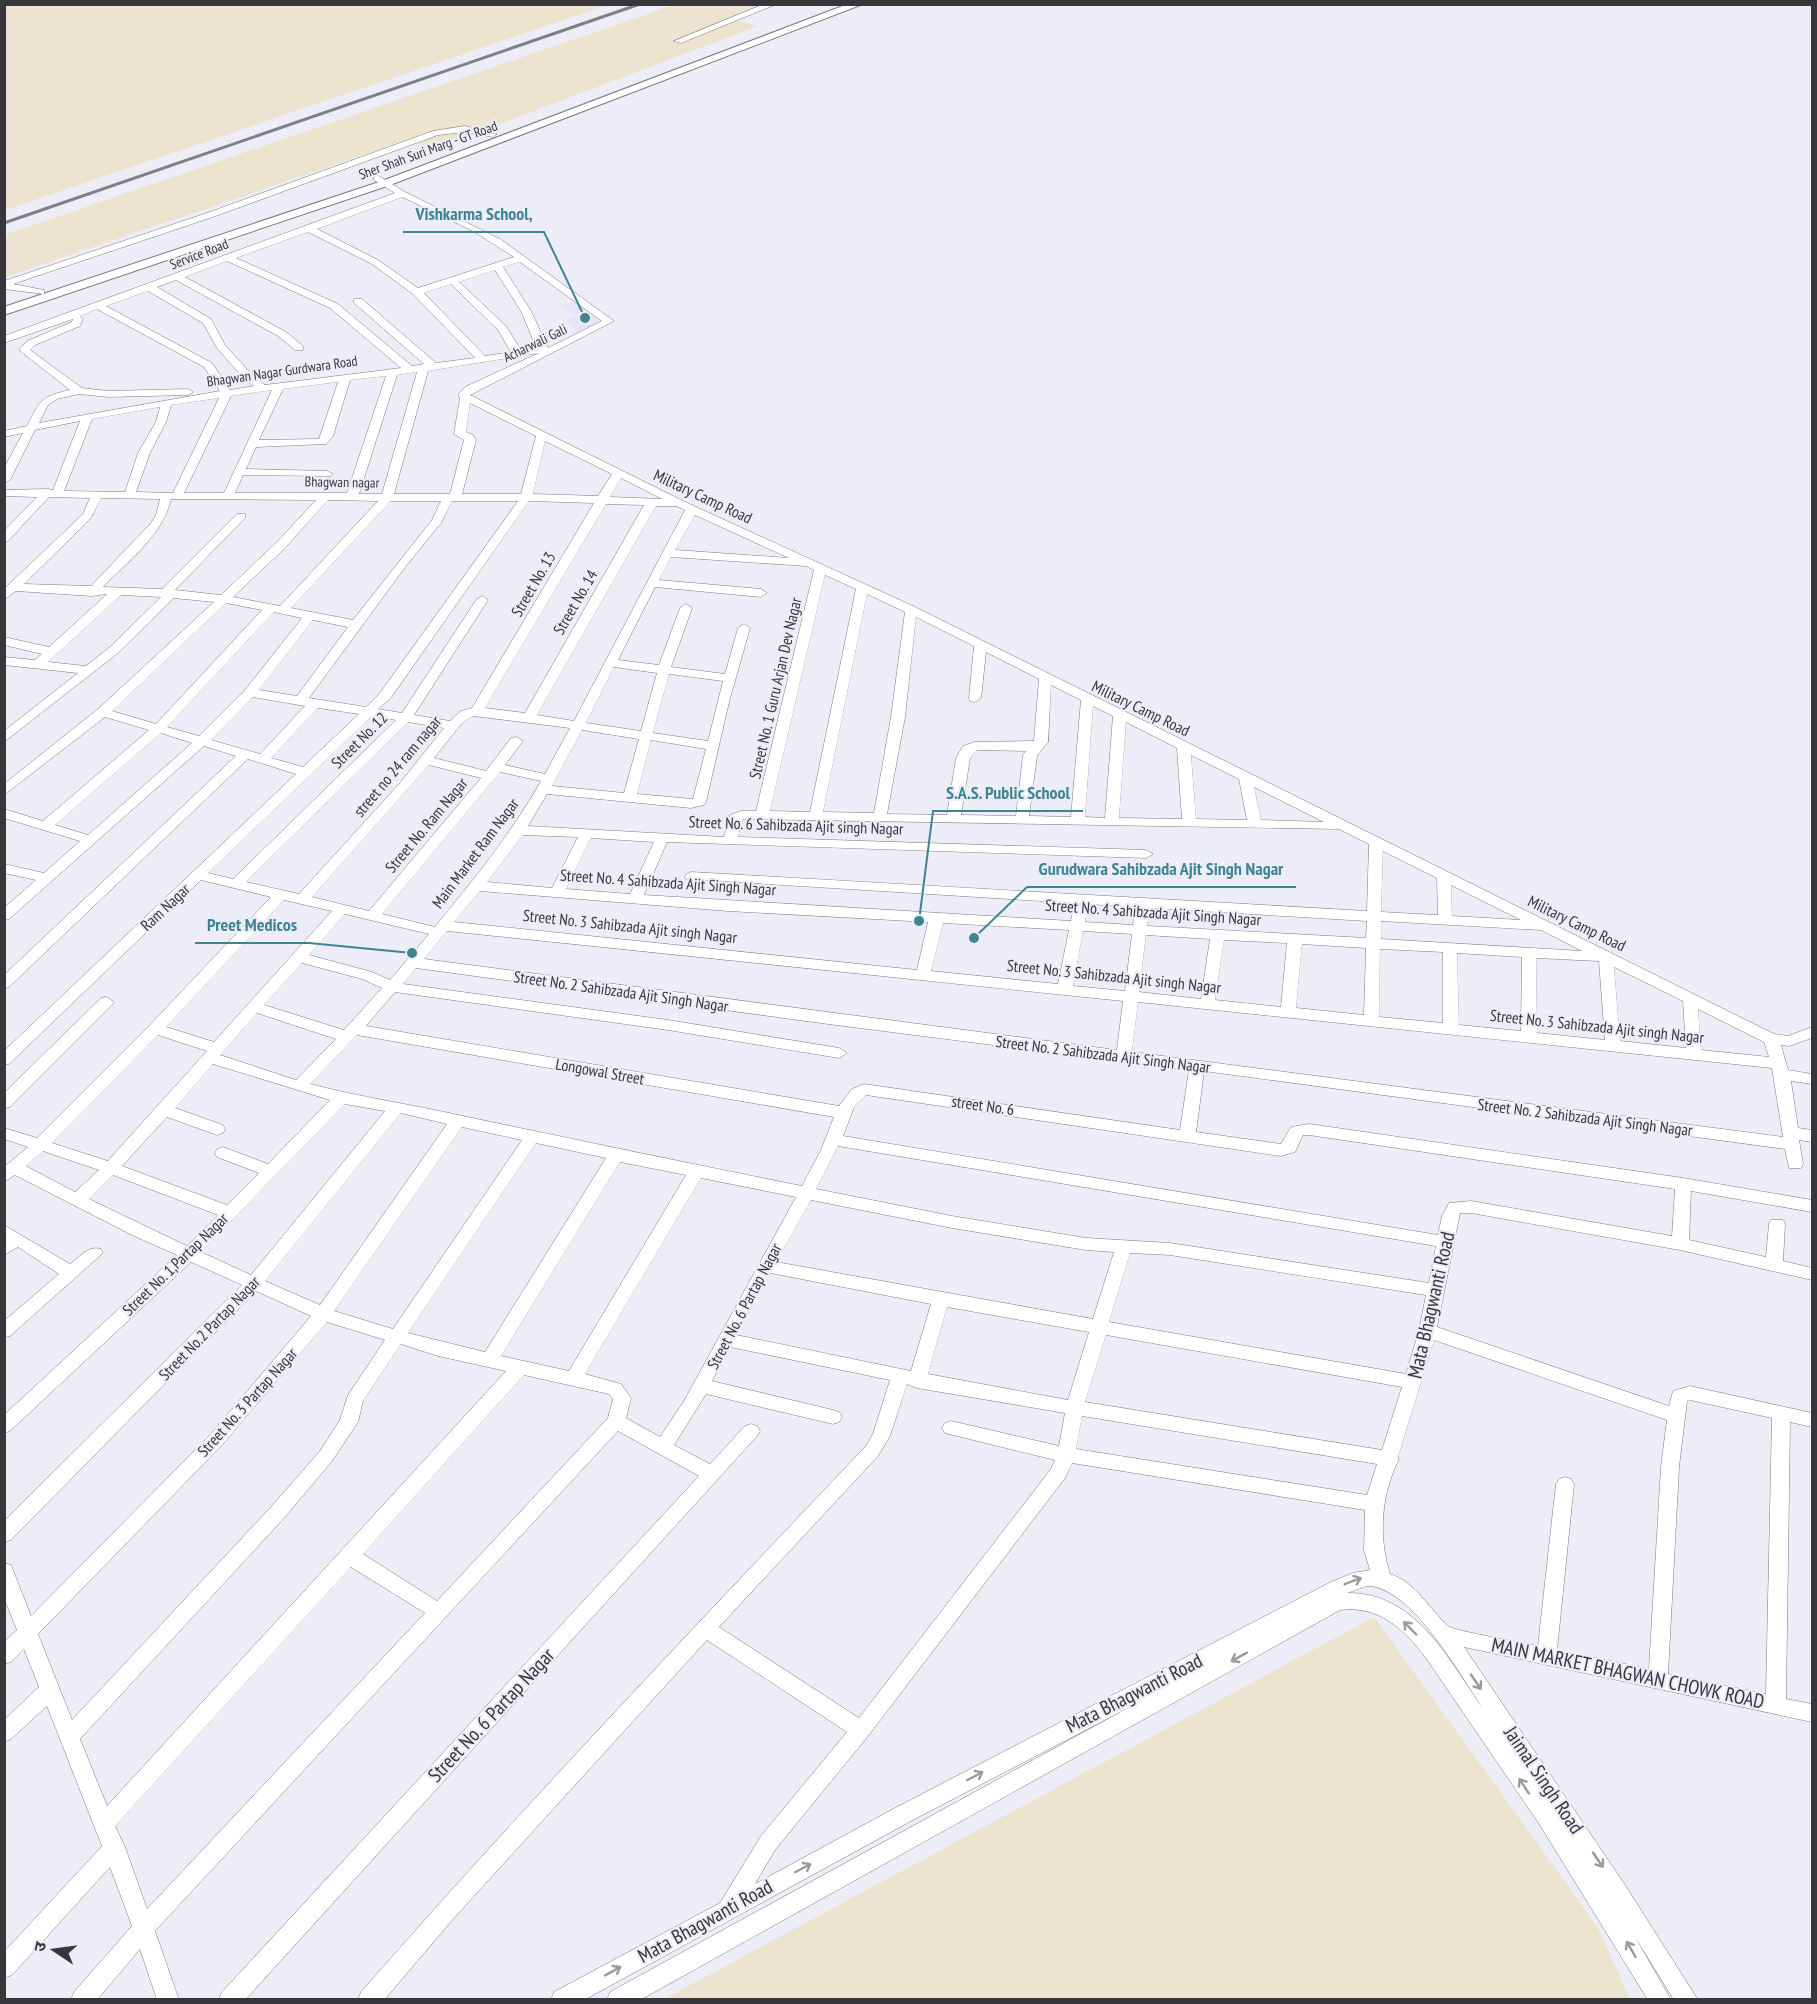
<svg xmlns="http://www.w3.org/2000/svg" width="1817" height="2004" font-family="'PT Sans Narrow','Noto Sans Devanagari',sans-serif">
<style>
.industrial{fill:#ece4ce}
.built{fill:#e6e4f8}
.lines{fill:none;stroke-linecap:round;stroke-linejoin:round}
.minor-casing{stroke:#7b7a84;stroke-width:1}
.major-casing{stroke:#7b7a84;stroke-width:2}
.minor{fill:#fff;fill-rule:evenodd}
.major{fill:#fff;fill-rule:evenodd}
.rail{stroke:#7f7f86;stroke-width:3}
.oneway{stroke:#9b9a9d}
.labels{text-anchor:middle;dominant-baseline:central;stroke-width:4.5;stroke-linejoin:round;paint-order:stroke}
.far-street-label{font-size:14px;fill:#37363b;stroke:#ededf8}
.street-label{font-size:16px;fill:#37363b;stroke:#ededf8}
.near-street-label{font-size:20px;fill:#37363b;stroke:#ededf8}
.leader{fill:none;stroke:#408492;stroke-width:2}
.callout-dot{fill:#408492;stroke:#ededf8;stroke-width:2}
.callout-label{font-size:18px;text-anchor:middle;font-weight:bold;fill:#408492;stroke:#ededf8;stroke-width:4.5;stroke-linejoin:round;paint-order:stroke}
</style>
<rect width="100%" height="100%" fill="#ededf8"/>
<!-- industrial -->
<path class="industrial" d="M5,4h603v1l-603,205z
M674,5h87l-33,13 30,8 -326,124 -24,-10 -403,137 -1,-42z
M1374,1617l223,309 33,73h-966z"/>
<!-- built -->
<path class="built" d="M575,301l27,21 -24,11 -12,-13 12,-4 -17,-10z"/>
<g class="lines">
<defs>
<path id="minor" d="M764,4h13l-96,39 -7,-2z
M465,126l32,8 -4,3 -28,-5 -27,3 -225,82 -200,67 31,6v4l-40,-5v-8l203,-68 226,-82z
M377,175l28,17 95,47 114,82 -144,74 213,106 232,106 859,427 14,2 24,-9v11l-23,8 -8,-1 7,25 24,4v10l-21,-3 7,47 14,2v12l-13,-2 4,24 -2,4h-12l-4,-19 -581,-78 -8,61 85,12 10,-17 18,-3 374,54 129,22v12l-121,-21 -2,49 77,17 3,-33 2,-4h12l2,4 -2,37 29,7v12l-132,-30 -209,-37h-11l-23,114 232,79 4,-15 17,-5 122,27v14l-22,-5 -4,277 26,5v18l-348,-75 161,238 73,115h-24l-40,-65 37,65h-23l-110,-178 -112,-164c-22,-29 -47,-53 -86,-48l-700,390h-33l3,-8 529,-290 -228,119 -327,179h-33l3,-8 166,-89 41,-67 86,-104 -140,-92 -253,278 -70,82h-26l3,-8c163,-186 334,-366 505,-546l7,-12 17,-54 -160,-33 -18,34 121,29 6,2 3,5 -3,5 -6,2 -127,-30 -32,51 36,19 35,-38 6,-2 6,2 3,5 -3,5 -512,564h-26l3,-8 477,-516 -81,-45 -463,500 24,69h-22l-17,-51 -43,51h-26l3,-8 58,-66 -22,-59 -98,108 -8,3v-26l98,-106 -55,-140 -36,33 -7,3v-22l35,-33 -15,-38 -13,13 -7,2v-22l13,-12 -13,-32v-35l7,2 20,51 179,-181 101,-119 -55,-25 -245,249 -7,2v-21l238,-236 -51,-23 -181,169 -6,2v-18l173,-160 -45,-20 -117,-60 -11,7v-15l24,-20 -24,-8v-11l33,10 113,-113 121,-128 -70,-17 -192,184 -5,1v-14l292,-277 -48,-15 -239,228 -5,2v-14l232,-219 -32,-10 -195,173 -5,1v-12l32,-28 -32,-7v-9l40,9 36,-32 -76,-23v-9l39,12 106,-91 -44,-13 -101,78v-11l94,-75 116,-107 -40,-4 -56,55 -114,89v-11l74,-58 -74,-8v-8l31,3 7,-6 -38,-9v-8l45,10 58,-53 -15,2 -76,-5 -12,9v-11l79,-75 7,-16 -41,-1 -41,44h-4v-10l33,-34 -33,-1v-6l44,-1 5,1 27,-69 -45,9 -25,50 -6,3v-15l19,-35 -19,4v-6l23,-5c13,-26 15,-30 43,-36l-51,-40 8,-9 45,-19 1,-3 -69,24v-7l391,-143 -21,-13v-4zM402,197l71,34 41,26 -96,31 -40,-28 -61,-31zM308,232l64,32 41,30 62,64 -39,5 -74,-64h-8v4l70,61 -12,2 -74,-62 -102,-46zM227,261l103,47 71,60 -136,17 -12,-9 -28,-31 -14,-26 -54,-32 19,-7 102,56 17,14h8v-4l-17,-14 -101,-55zM520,262l82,59 -54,27 -17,-37 -28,-44zM495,270l26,41 15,36 -15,3 -15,-24 -47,-44zM451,284l47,46 13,22 -26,4 -61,-63zM148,291l55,32 14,25 28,32 9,6 -24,4 -18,-27 -106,-57zM97,309l107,58 16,24 -181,32 9,-18 9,-6 22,-5 29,3 80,-2 5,-3 -5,-3 -80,2 -26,-3 -52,-38 5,-5 45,-19 3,-7 -3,-3zM539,353l-74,34 -7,7 2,4 -6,36 10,6 -14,54h-56l34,-123zM417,372l-35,122h-23l38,-119zM386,376l-39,117h-112l8,-18 88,1 2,-2 -6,-3 -81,-2 10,-22 70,-3 7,-8 17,-56zM338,382l-19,57 -60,1 24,-51zM272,390l-48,103h-40l47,-97zM219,398l-46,95 -37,-1 14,-39 16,-31 5,-17zM470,403l66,33 -15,58h-59l14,-54 -3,-5 -7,-3zM160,407l-4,15 -18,31 -13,39 -61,-1 28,-72zM545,441l67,33 -14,22 -65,-2zM621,478l41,21 -52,-2zM101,498l59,1 -4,16 -5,8 -60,63 -67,-2 67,-66zM171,499l145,1 -38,41 -57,54 -46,-5 70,-72v-4h-8l-75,75 -59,-2c24,-25 61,-53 68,-88zM328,500l50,1 -98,105 -47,-9 53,-50zM391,501h50l-9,19 -79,100 -62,-12zM452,501h66l-138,192 -14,14 -57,-9 97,-132 35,-43zM529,501l65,2 -122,205 -11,3 -11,10 -36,-6 74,-115 -6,-4 -6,4 -74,113 -24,-4 12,-10zM606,504l38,1 -119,208 -40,-5zM656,506h20l9,4 -111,211 -37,-6zM695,515l94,43 -114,-8zM671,557l135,9 8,4 -58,241h-15l-11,4 -6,22 -196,-11 19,-32 144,14 13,-3 2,-3 23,-100 21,-74 -6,-4 -6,4 -13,46 -54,-7 21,-59 -6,-4 -6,4 -21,57 -41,-5 37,-73 106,10 6,-4 -6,-4 -102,-9zM825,575l31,14 -46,223 -40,-1zM867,594l38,18 -14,105 -17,96 -51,-1zM121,595l40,2 -51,50 -24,19 -38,-4zM226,603l36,7 -106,114 -44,-13zM274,612l28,6 -57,72 -46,46 -32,-9zM916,617l58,29 -5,52 1,3 5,1 6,-4 5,-46 53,27 -5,62 -59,1 -12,4 -7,12 -9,57 -60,-1 18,-97zM313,620l35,7 -51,69 -38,-6zM614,667l43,6 -16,58 -55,-8zM669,674l54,7 -15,60 -55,-8zM1051,685l30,15 -10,117 -42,-1 8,-60 11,-14zM253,697l52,9 -45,48 -49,-14zM1093,706l20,10 -8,102 -20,-1zM318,708l41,6 -56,53 -32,-9zM372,716l24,4 -163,159 -25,-6zM473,716l97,12 -25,46 -40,-9 18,-24 -7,-4 -5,1 -25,33 -52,-13 28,-35zM408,722l36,6 -44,55 -101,111 -53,-12zM1126,722l51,26 5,71 -63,-1zM582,730l57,9 -15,54 -72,-7zM161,733l31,10 -104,92 -33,-10zM651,740l55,9 -13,50 -56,-5zM977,750l49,1 -3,4 -7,61 -55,-1 9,-57zM1191,755l48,24 8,41 -51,-1zM429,765l52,13 -112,133 -57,-14zM500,772l41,9c-30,53 -67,98 -106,146l-53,-13zM1254,787l70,35 -63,-2zM743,819l596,10 30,15 -2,67 -676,-39 -7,4 2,3 388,24 -3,18 -427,-26 23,-53 479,16 7,-4 -7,-4 -408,-13zM523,835l55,2 -26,51 -65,-6zM591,838l63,4 -24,52 -64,-5zM1383,851l54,27 1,37 -57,-3zM1451,885l70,35 -69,-4zM480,891l248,20 200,11 -11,48 -463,-48zM284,900l48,11 -118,131 -48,-15zM1088,904l47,3 -2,18 -48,-3zM1150,908l217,13 -1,17 -219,-12zM345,914l84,20 -39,46 -18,-8 -63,-17zM1381,921l160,9 41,21 -201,-12zM943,923l126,7 -11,54 -127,-13zM447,931l676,70 -6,49 -693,-91zM1083,931l49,3 -7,57 -52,-5zM1146,935l64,4 -9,60 -62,-7zM1224,940l63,3 -6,64 -66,-7zM1302,944l64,4 -2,67 -68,-7zM1380,949l63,3v71l-64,-6zM1457,953l65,4 -1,74 -62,-6zM1536,958l63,3 6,79 -68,-7zM302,963l60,16 20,9 -38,42 -80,-25zM1614,967l69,34 3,47 -66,-7zM416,968l397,54 376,48 -9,60 -316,-46 -12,5 -13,17 -473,-80 29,-34 273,38 171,28 8,-5 -8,-5 -171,-28 -265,-36zM1138,1002l634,66 11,69 -651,-85zM1698,1009l66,33 5,15 -68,-7zM257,1013l79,26 -40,41 -76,-25zM158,1035l49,16 -93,103 -6,7 -56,-18zM357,1035l477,82 -13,33 -19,36c-115,-23 -230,-47 -344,-71 -49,-11 -99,-18 -148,-31zM213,1064l117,36 -62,64 -45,-17 -6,2 -2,4 2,4 42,16 -32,32 -105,-39 45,-49 50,18 6,-2 2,-4 -2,-4 -48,-17zM866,1095l415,61 14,-4 8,-17h6l366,54 -3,47 -201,-35 -22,2 -7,13 -4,19 -595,-99 11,-29zM345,1104l40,7 -134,164 -50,-23zM401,1113l46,11 -127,181 -55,-24zM462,1127l60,13 -129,189 -59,-18zM536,1143l70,15 -121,194 -77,-19zM838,1146l598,100 -7,37 -259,-40 -84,-5 -134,-22 -136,-27zM43,1151l56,19 -24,22 -49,-26zM620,1162l66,13 -117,196 -68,-15zM113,1175l105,40 -31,31 -98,-47zM701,1178l95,19 -112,204 -24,36 -34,-19 5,-20 -10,-14 -36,-10zM811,1200l141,28 134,22 28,2 -21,67 -317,-57zM1130,1253l40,2 256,40 -7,36 -13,43 -297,-52zM770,1273l161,31 -20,67 -175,-36zM947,1307l142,25 -21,68 -140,-26zM327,1322l58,18 -37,55 -8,25 -20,31 -49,56 -199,213 -34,-86 184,-189zM1106,1335l296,52 -20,63 -297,-48zM1434,1340l233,80 -6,47 -12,202 -92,-19 17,-166 -3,-5 -6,-2 -6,2 -3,5 -18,162c-13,-3 -84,-15 -90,-20 -20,-18 -31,-43 -58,-52 -12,-39 -9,-79 9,-115l-1,-2zM401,1344l37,12 68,15 -399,435 -27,-67 205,-222 47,-56 26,-39 5,-21zM524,1375l85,19 4,5 -5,19 -171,183 -74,-47zM907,1384l10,4 148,25 -6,33 -108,-25 -6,2 -3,5 3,5 110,27 -4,9 -192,249 -140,-91 159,-171 12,-20zM1690,1400l82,18 -6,276 -98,-20 11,-207 8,-66zM1082,1416l295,48 -10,31 -291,-46zM1072,1463l293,47 -1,40 6,20 -17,3 -22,9 -434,225 -142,77 20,-34 93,-114 197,-258zM351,1567l74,46 -278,296 -22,-62 -10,-21zM1367,1586c44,-1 96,93 119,127 -36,-50 -68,-121 -139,-120z
M106,997l8,5 -3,4 -101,101 -6,1v-15l97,-95z
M4,1225l66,39c10,-7 18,-19 31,-15l2,4 -93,83 -6,1v-16l55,-47 -41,-27 -14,8z"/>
<path id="major" d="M848,4h15l-473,181 -386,130v-8l378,-126z"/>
</defs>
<!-- minor casing -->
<use href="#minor" class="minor-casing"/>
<!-- major casing -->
<use href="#major" class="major-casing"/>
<!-- minor -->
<use href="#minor" class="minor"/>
<!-- major -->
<use href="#major" class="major"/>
<!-- rail -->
<path class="rail" d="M4,223l636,-219"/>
</g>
<!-- one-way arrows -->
<defs><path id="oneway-shaft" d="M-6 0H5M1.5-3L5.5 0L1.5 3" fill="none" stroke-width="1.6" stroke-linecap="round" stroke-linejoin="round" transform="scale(1.5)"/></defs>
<g class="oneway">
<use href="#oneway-shaft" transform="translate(1353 1581) rotate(-21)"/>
<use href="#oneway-shaft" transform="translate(1410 1628) rotate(-134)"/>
<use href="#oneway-shaft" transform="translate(1239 1657) rotate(151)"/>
<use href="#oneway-shaft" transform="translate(1476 1682) rotate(56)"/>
<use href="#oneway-shaft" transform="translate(975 1776) rotate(-28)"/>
<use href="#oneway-shaft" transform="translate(1524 1786) rotate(-123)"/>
<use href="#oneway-shaft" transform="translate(1598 1860) rotate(56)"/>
<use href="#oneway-shaft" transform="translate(803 1868) rotate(-28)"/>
<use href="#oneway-shaft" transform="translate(1631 1949) rotate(-120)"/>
<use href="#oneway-shaft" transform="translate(613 1971) rotate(-29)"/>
</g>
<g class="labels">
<!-- far-street labels -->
<g class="far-street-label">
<text transform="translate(428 150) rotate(-20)">Sher Shah Suri Marg - GT Road</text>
<text transform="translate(199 254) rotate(-21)">Service Road</text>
<text transform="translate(535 343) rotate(-26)">Acharwali Gali</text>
<text transform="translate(282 371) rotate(-8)">Bhagwan Nagar Gurdwara Road</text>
<text transform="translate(342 482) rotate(1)">Bhagwan nagar</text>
</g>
<!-- street labels -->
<g class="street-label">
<text transform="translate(703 496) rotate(25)">Military Camp Road</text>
<text transform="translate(533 584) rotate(-60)">Street No. 13</text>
<text transform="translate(575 602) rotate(-60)">Street No. 14</text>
<text transform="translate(775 688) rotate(-77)">Street No. 1 Guru Arjan Dev Nagar</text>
<text transform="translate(1141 708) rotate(26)">Military Camp Road</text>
<text transform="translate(359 740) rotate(-45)">Street No. 12</text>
<text transform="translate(397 766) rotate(-50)">street no 24 ram nagar</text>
<text transform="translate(426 825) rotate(-50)">Street No. Ram Nagar</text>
<text transform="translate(796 825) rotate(2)">Street No. 6 Sahibzada Ajit singh Nagar</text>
<text transform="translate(475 853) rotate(-53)">Main Market Ram Nagar</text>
<text transform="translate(668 882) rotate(4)">Street No. 4 Sahibzada Ajit Singh Nagar</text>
<text transform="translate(165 907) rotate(-43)">Ram Nagar</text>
<text transform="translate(1153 912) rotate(4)">Street No. 4 Sahibzada Ajit Singh Nagar</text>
<text transform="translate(1577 923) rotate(26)">Military Camp Road</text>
<text transform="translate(630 926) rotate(6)">Street No. 3 Sahibzada Ajit singh Nagar</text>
<text transform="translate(1114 976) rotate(6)">Street No. 3 Sahibzada Ajit singh Nagar</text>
<text transform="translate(621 991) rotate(8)">Street No. 2 Sahibzada Ajit Singh Nagar</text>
<text transform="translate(1597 1026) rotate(6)">Street No. 3 Sahibzada Ajit singh Nagar</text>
<text transform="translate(1103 1054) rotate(7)">Street No. 2 Sahibzada Ajit Singh Nagar</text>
<text transform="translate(600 1071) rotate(10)">Longowal Street</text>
<text transform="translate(983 1105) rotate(8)">street No. 6</text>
<text transform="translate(1585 1117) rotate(7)">Street No. 2 Sahibzada Ajit Singh Nagar</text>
<text transform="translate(175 1264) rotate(-44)">Street No. 1,Partap Nagar</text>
<text transform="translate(744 1306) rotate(-62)">Street No. 6 Partap Nagar</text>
<text transform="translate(209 1328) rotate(-46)">Street No.2 Partap Nagar</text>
<text transform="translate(247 1402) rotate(-48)">Street No. 3 Partap Nagar</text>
</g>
<!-- near-street labels -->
<g class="near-street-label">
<text transform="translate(1431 1305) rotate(-77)">Mata Bhagwanti Road</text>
<text transform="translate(1628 1673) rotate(12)">MAIN MARKET BHAGWAN CHOWK ROAD</text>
<text transform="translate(1134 1693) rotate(-27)">Mata Bhagwanti Road</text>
<text transform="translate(491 1715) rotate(-47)">Street No. 6 Partap Nagar</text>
<text transform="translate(1544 1780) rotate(56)">Jaimal Singh Road</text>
<text transform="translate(705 1921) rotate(-29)">Mata Bhagwanti Road</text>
</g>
</g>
<!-- callouts -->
<path class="leader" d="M585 318L544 232H403M919 921L933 811H1083M974 938L1027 887H1296M412 953L309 943H195"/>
<g class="callout-dot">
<circle cx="585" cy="318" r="6"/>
<circle cx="919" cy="921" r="6"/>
<circle cx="974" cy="938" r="6"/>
<circle cx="412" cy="953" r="6"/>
</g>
<g class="callout-label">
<text x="474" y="220">Vishkarma School,</text>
<text x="1008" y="799">S.A.S. Public School</text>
<text x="1161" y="875">Gurudwara Sahibzada Ajit Singh Nagar</text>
<text x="252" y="931">Preet Medicos</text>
</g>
<!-- border -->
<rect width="1817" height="2004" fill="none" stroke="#37363b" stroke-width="12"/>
<!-- north arrow -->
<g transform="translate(54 1950) rotate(283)" stroke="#ededf8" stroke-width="4.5" paint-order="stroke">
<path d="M0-4.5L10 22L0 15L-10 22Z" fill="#37363b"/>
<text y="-9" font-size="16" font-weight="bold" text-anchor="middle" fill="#37363b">उ</text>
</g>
</svg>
